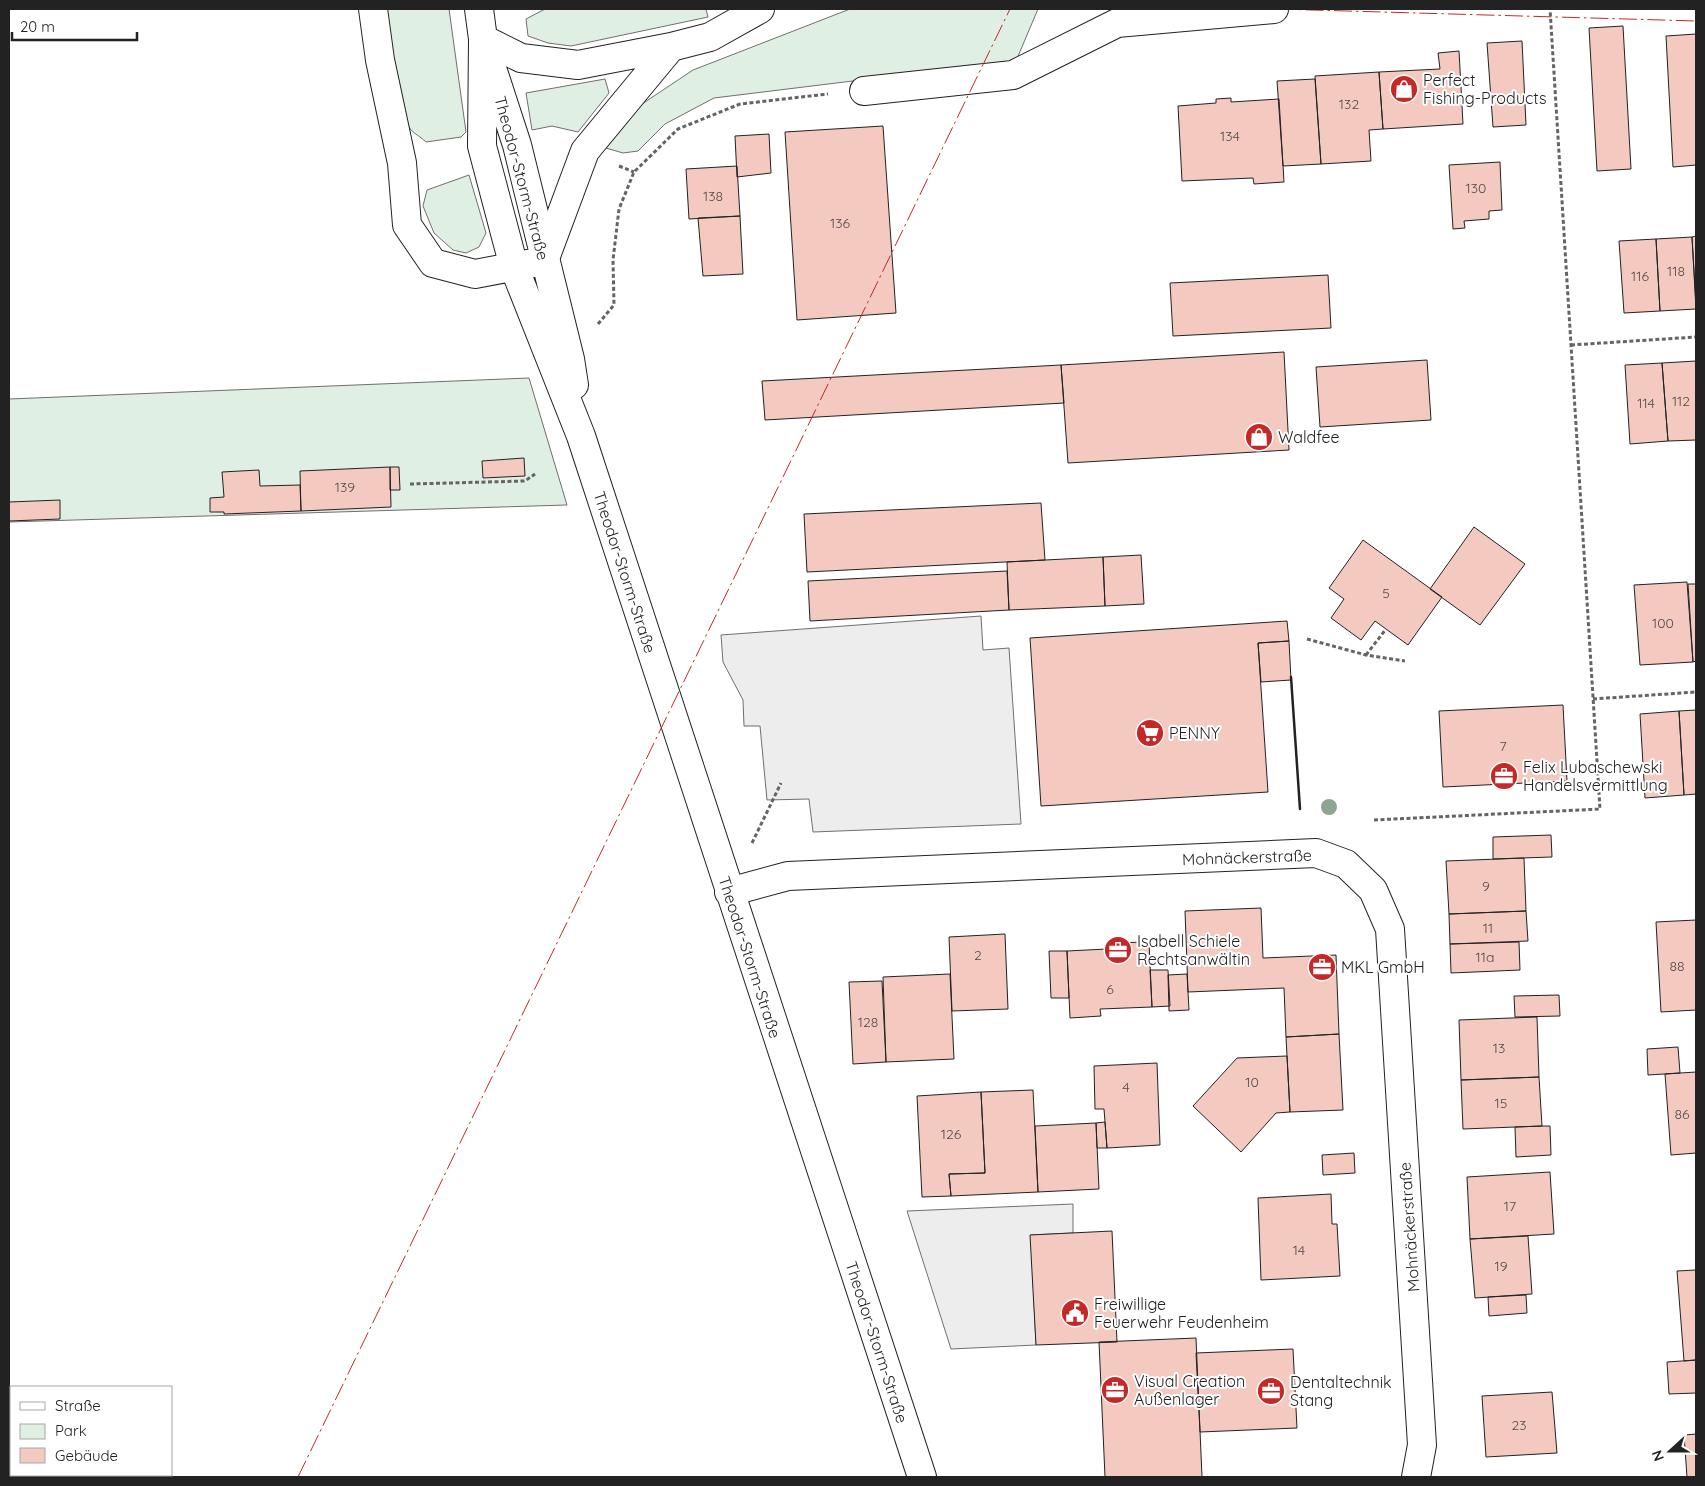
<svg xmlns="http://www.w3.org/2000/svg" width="1705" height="1486" font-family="Quicksand,sans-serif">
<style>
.green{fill:#e0efe3;stroke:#6f6f6f}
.parking{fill:#ededed;stroke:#6f6f6f}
.building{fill:#f3c9c0;stroke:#222}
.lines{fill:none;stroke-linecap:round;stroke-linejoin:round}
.minor-casing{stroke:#222;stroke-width:30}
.major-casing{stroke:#222;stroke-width:30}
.path{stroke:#646464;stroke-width:3;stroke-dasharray:4 2.5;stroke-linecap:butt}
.minor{stroke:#fff;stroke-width:28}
.major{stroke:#fff;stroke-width:28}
.wall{stroke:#222;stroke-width:2.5}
.power{stroke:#c62828;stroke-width:1;stroke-dasharray:18 4 2.5 4;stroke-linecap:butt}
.tree{fill:#8da692}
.labels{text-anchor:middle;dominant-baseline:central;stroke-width:4;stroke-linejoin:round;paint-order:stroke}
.number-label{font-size:14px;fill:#564c4a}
.poi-label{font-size:16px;fill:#222;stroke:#fff;text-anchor:start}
.street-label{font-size:16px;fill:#222;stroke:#fff}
</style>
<rect width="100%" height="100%" fill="#fff"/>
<!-- green -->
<path class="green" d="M387,9h62l17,123 -5,5 -35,5c-4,-4 -11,-8 -15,-12 -18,-22 -21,-92 -24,-121z
M545,9h161l2,8 -137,29 -23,-3 -20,-7 -2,-17z
M850,9h188l-22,52 -302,37 -49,26 -27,27 -15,2 -17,-5 36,-44 51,-34z
M605,79l4,14 -31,39 -26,-6 -20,4 -6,-37z
M469,175l17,58 -7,14 -13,6 -13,-3 -19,-17 -11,-27 4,-16z
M529,378l38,127 -558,17v-123z"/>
<!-- parking -->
<path class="parking" d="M981,616l2,34 26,-2 12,176 -208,8 -4,-33 -42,1 -7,-74h-16l-1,-26 -20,-38 -2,-27z
M1073,1204v29l-42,2 5,110 -85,4 -44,-138z"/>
<!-- building -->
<path class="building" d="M1623,26l8,143 -34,2 -8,-143z
M1696,34v131l-23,2 -7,-131z
M1522,41l4,84 -33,2 -6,-84z
M1459,51l4,73 -80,5 -4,-57 61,-3 -2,-16z
M1379,72l4,57 -14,1 2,31 -50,3 -6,-88z
M1315,79l6,85 -38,2 -6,-85z
M1231,98v4l48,-3 5,83 -30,2 -1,-6 -71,3 -4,-75 38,-3v-4z
M883,126l13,187 -99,7 -12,-188z
M769,134l2,39 -34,4 -2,-41z
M1500,162l2,48 -13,1v8l-25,2 1,7 -12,1 -4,-64z
M737,166l3,50 -51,3 -3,-50z
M740,216l3,58 -40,2 -5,-58z
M1696,236v68l-4,-67z
M1692,237l4,72 -36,2 -4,-72z
M1656,239l4,72 -36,2 -5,-72z
M1328,275l3,53 -158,8 -3,-53z
M1284,352l5,98 -221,13 -7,-98z
M1427,360l4,60 -111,7 -4,-60z
M1696,361v79l-28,1 -6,-78z
M1662,363l6,78 -38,3 -5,-79z
M1061,365l3,38 -299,17 -3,-39z
M524,458l1,18 -42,2 -1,-17z
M390,467l1,40 -90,4 -1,-40z
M390,467h9l1,23h-10z
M259,470l1,16 40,-1 1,26 -77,3v-2h-14v-14l14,-1 -2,-25z
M60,500v19l-51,2v-19z
M1041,503l4,57 -238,12 -3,-58z
M1474,527l51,37 -45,61 -50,-36z
M1363,540l79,57 -34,48 -33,-24 -14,19 -30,-22 13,-19 -15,-11z
M1141,555l3,49 -39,2 -2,-49z
M1103,557l2,49 -96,4 -2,-48z
M1007,571l2,39 -199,11 -2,-40z
M1687,582l6,80 -53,3 -6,-80z
M1688,584h8v77l-3,1z
M1287,621l2,20 -31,2 10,149 -227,14 -11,-168z
M1289,641l2,39 -30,2 -3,-39z
M1563,705l4,76 -124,6 -4,-76z
M1696,710v84l-12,1 -5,-84z
M1679,711l5,84 -39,3 -5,-84z
M1551,835l1,22 -59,2v-22z
M1524,858l2,53 -77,3 -3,-53z
M1261,908l2,50 73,-3 3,79 -53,3 -2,-49 -96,4 -3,-81z
M1526,911l2,30 -78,3 -1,-30z
M1696,920v90l-35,2 -5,-90z
M1005,934l3,75 -56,2 -3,-74z
M1149,942l3,65 -52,2 1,7 -31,2 -3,-67 40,-2 -1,-6z
M1519,942l1,28 -69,3 -1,-29z
M1049,951h18l2,47h-18z
M1150,970h18l2,36 -18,1z
M950,974l4,85 -68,3 -3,-85z
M1187,974l2,36 -20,1 -1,-36z
M882,981l4,81 -33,2 -4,-82z
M1559,995l1,21 -45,1 -1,-21z
M1537,1017l2,60 -78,3 -2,-60z
M1339,1034l4,76 -53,2 -4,-75z
M1678,1047l2,26 -32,2 -1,-26z
M1287,1056l3,56 -14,1 -35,39 -48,-46 44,-48z
M1157,1063l3,82 -53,3 -3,-39h-9l-1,-43z
M1696,1072v81l-25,2 -6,-81z
M1539,1077l3,49 -79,3 -2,-49z
M1033,1090l5,102 -87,4 -2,-22 36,-1 -4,-81z
M981,1092l4,81 -36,1 2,22 -29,1 -5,-101z
M1105,1122l2,26h-10l-1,-25z
M1096,1123l3,66 -61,3 -3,-66z
M1542,1126h8l1,29 -35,2 -1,-30z
M1354,1153l1,20 -32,2 -1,-20z
M1550,1172l4,62 -84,5 -3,-62z
M1331,1194l1,30h5l3,52 -79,4 -3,-82z
M1112,1231l5,111 -81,3 -6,-110z
M1528,1236l4,58 -57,4 -5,-59z
M1696,1270v90l-12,1 -7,-90z
M1526,1295l1,18 -38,3 -1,-19z
M1196,1338l6,139h-97l-6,-135z
M1293,1349l4,79 -97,4 -4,-79z
M1696,1360v33l-27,1 -2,-32z
M1552,1392l5,61 -71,4 -4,-61z
M1696,1434v43h-9l-3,-42z"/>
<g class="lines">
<defs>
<path id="minor" d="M373,9l7,51 22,103 5,62 26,38 42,11 58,-11
M483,39l-1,107 32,121 67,169 341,1041
M490,62l27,83 53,214 4,26
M864,91l149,-16 104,-52 157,-14
M729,892l59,-16 528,-23 30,11 27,26 17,39 32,516 -6,32"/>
<path id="major" d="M479,9l4,30 38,19 57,7 93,-18 39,-10 50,-28
M544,261l41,-110 86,-104"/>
</defs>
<!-- minor casing -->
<use href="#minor" class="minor-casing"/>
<!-- major casing -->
<use href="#major" class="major-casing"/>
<!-- path -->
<path class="path" d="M619,166l15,6
M598,324l16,-19 -1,-45 6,-51 15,-37 44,-43 62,-25 88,-10
M1571,345l125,-8
M410,484l115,-3 10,-7
M1307,639l59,16 39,6
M1366,655l20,-26
M1593,699l103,-7
M1374,820l226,-11 -50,-800
M752,843l29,-60"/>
<!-- minor -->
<use href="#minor" class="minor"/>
<!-- major -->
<use href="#major" class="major"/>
<!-- wall -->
<path class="wall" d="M1291,677l9,132"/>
<!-- power -->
<path class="power" d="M1277,9l419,12
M298,1477l712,-1468"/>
</g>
<!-- trees -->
<circle class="tree" cx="1329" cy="807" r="8"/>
<!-- icons -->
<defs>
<symbol id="shop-disc" viewBox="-11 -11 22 22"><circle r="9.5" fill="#c62828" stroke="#fff"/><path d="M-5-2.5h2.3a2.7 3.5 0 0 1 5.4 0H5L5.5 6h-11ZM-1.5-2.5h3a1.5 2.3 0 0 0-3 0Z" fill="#fff"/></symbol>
<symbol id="supermarket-disc" viewBox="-11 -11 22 22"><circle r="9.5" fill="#c62828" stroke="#fff"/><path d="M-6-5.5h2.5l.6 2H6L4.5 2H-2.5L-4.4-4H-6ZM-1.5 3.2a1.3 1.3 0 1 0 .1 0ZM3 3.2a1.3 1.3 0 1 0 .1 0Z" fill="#fff"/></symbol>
<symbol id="office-disc" viewBox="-11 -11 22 22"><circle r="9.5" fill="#c62828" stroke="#fff"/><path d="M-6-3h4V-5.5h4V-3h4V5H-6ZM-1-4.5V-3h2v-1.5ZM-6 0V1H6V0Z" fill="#fff"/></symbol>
<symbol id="civic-disc" viewBox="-11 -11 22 22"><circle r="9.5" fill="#c62828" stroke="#fff"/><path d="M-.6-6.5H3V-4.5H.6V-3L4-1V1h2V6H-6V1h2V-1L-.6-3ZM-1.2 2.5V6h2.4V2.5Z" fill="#fff"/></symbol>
</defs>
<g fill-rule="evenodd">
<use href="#shop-disc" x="1388" y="73" width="32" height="32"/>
<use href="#shop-disc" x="1243" y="421" width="32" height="32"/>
<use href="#supermarket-disc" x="1134" y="717" width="32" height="32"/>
<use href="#office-disc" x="1488" y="760" width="32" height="32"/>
<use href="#office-disc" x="1102" y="934" width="32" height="32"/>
<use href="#office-disc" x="1306" y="951" width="32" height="32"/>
<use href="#civic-disc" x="1059" y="1297" width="32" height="32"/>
<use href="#office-disc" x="1099" y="1374" width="32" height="32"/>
<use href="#office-disc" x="1255" y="1375" width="32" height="32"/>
</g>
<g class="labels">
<!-- number labels -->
<g class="number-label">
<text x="1349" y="104">132</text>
<text x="1230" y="136">134</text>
<text x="1476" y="188">130</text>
<text x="713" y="196">138</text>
<text x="840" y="223">136</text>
<text x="1676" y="271">118</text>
<text x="1640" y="276">116</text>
<text x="1681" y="401">112</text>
<text x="1646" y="403">114</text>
<text x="345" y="487">139</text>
<text x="1386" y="593">5</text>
<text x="1663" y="623">100</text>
<text x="1503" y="746">7</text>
<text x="1486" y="886">9</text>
<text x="1488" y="928">11</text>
<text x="978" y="955">2</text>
<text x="1485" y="957">11a</text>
<text x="1677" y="966">88</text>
<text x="1110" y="989">6</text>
<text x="868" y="1022">128</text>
<text x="1499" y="1048">13</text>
<text x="1252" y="1082">10</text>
<text x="1126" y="1087">4</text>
<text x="1501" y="1103">15</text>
<text x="1682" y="1114">86</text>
<text x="951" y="1134">126</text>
<text x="1510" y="1206">17</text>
<text x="1299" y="1250">14</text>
<text x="1501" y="1266">19</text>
<text x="1519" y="1425">23</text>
</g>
<!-- poi labels -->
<g class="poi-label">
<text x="1423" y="80">Perfect<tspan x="1423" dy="18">Fishing-Products</tspan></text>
<text x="1278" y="437">Waldfee</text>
<text x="1169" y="733">PENNY</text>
<text x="1523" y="767">Felix Lubaschewski<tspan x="1523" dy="18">Handelsvermittlung</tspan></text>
<text x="1137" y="941">Isabell Schiele<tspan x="1137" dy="18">Rechtsanwältin</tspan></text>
<text x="1341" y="967">MKL GmbH</text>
<text x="1094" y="1304">Freiwillige<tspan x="1094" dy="18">Feuerwehr Feudenheim</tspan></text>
<text x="1134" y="1381">Visual Creation<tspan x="1134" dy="18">Außenlager</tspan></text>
<text x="1290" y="1382">Dentaltechnik<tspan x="1290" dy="18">Stang</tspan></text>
</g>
<!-- street labels -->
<g class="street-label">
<text transform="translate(522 178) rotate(75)">Theodor-Storm-Straße</text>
<text transform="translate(625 572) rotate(72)">Theodor-Storm-Straße</text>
<text transform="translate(1247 857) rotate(-2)">Mohnäckerstraße</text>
<text transform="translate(750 957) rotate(72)">Theodor-Storm-Straße</text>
<text transform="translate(1409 1227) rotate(-94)">Mohnäckerstraße</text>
<text transform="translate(877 1342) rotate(72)">Theodor-Storm-Straße</text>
</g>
</g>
<!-- border -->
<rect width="1705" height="1486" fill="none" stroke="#222222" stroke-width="20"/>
<!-- legend -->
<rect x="10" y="1386" width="162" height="90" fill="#ffffff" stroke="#a7a7a7"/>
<rect x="20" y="1402" width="25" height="8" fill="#ffffff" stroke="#a7a7a7"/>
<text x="55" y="1411" font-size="15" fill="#222222">Straße</text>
<rect x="20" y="1424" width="25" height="15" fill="#e0efe3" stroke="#a7a7a7"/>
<text x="55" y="1436" font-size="15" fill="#222222">Park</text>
<rect x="20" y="1448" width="25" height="15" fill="#f3c9c0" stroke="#a7a7a7"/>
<text x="55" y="1461" font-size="15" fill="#222222">Gebäude</text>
<!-- north arrow -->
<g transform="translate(1670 1451) rotate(249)" stroke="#ffffff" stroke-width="4" paint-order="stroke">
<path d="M0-4L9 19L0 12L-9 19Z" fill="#222222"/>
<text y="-8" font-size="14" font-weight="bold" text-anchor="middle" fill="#222222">N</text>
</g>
<!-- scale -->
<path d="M12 32v8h125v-8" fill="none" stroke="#222222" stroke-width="2.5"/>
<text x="20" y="32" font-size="15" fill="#222222" stroke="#ffffff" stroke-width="4" paint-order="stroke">20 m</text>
</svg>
